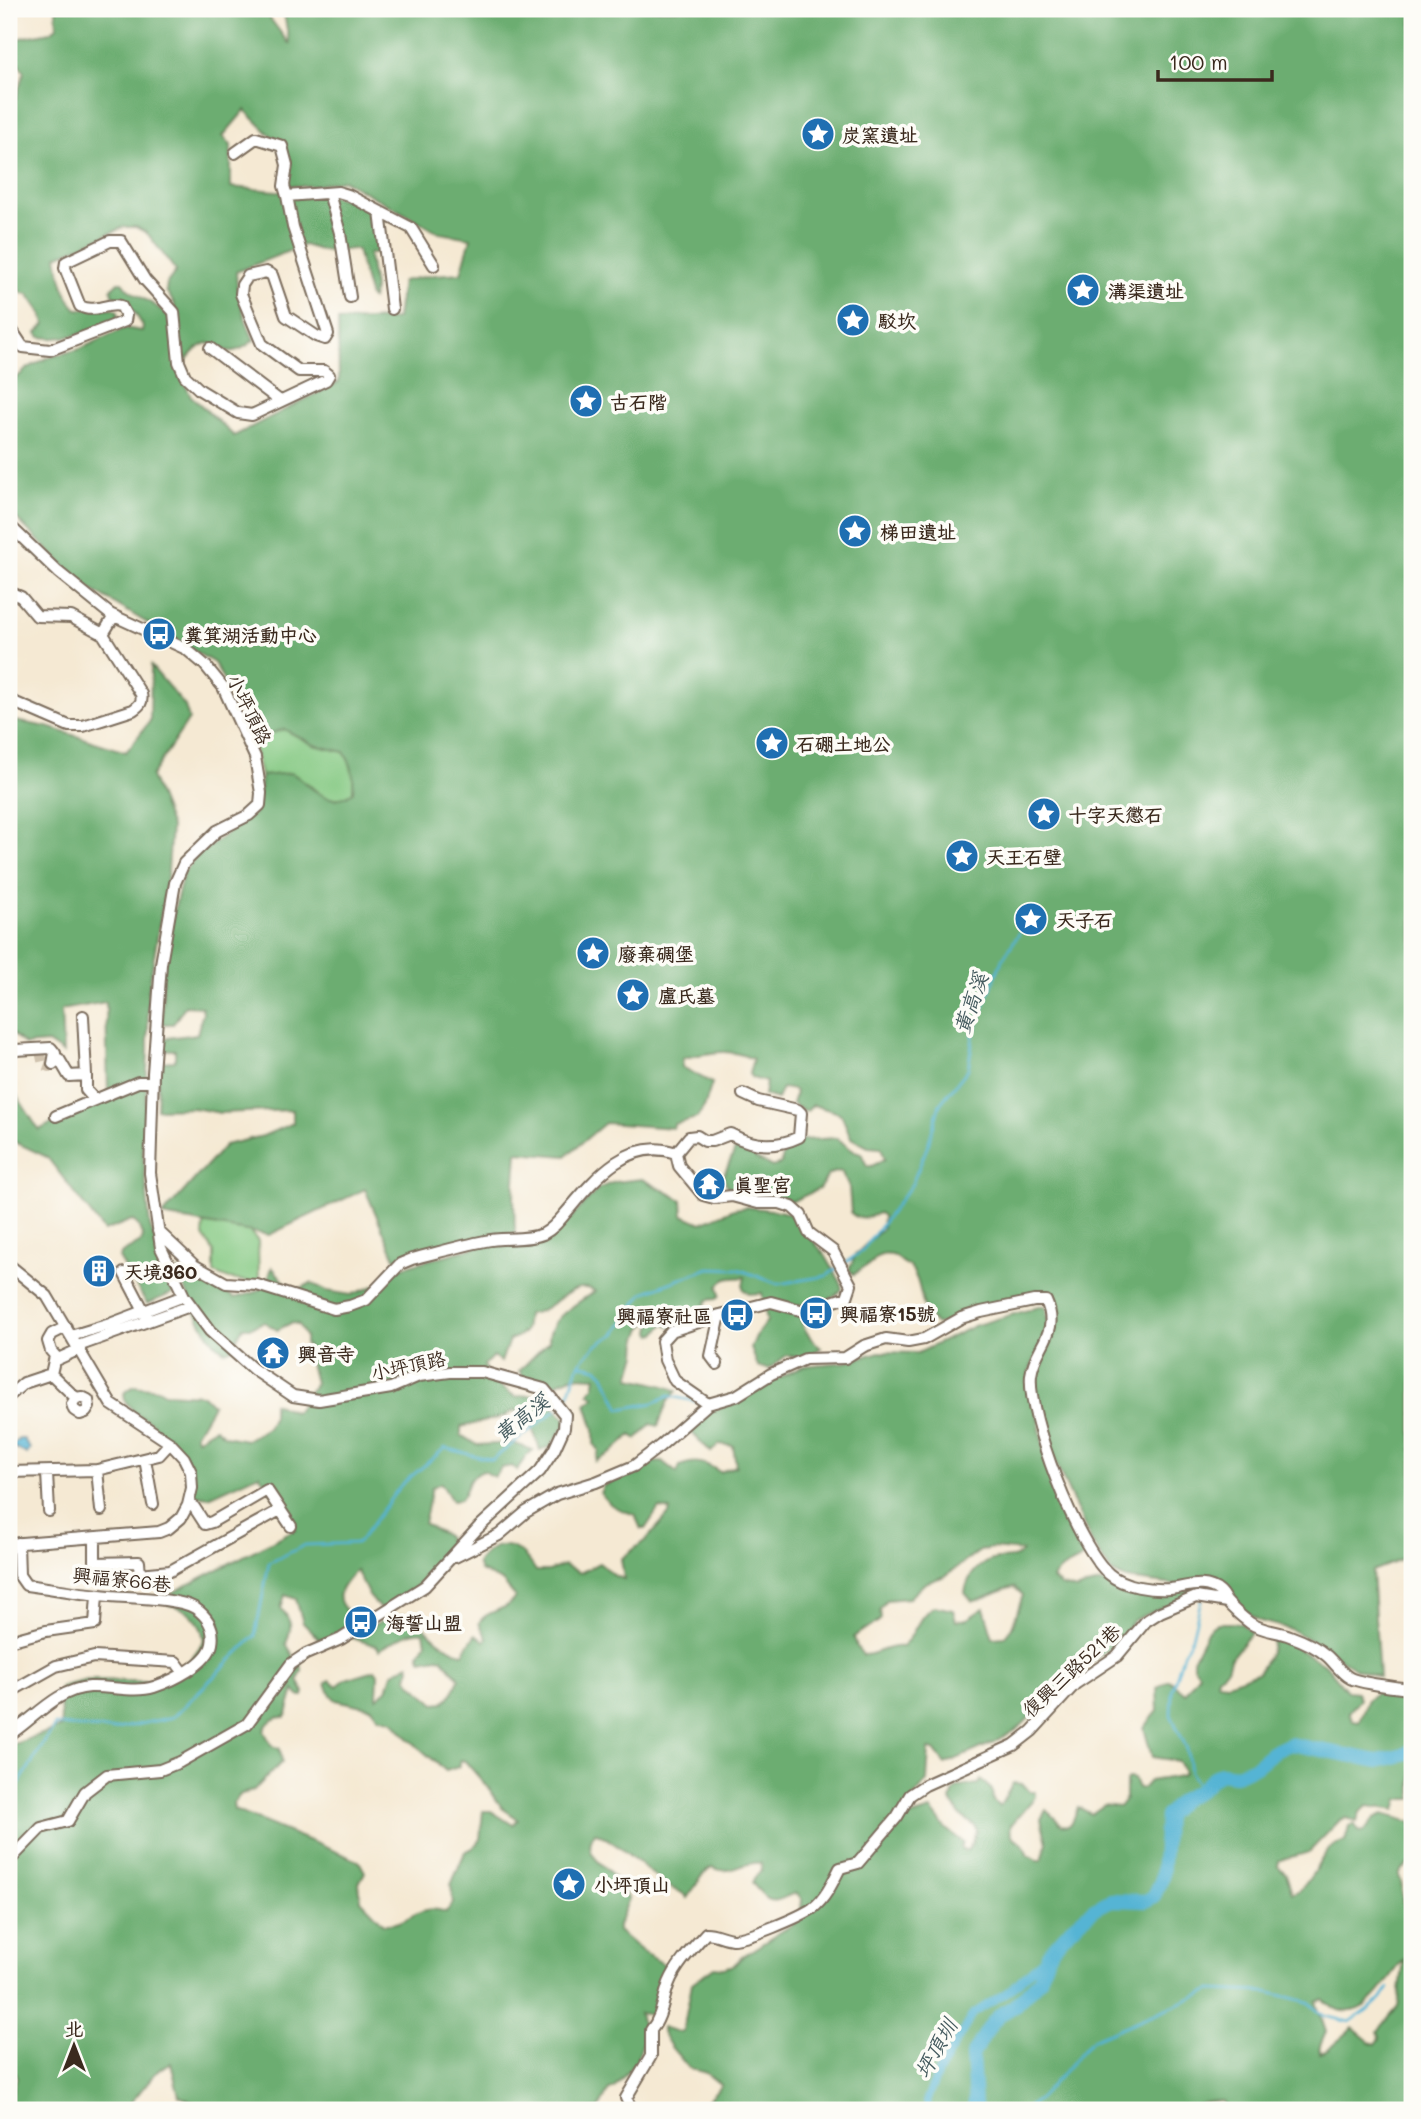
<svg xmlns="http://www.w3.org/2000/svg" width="1421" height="2119" font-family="Mali,'LXGW WenKai TC',sans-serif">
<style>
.green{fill:#85c983;stroke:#607a50;stroke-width:2}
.forest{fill:#6cad71;stroke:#546c48;stroke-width:2;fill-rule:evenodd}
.water{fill:#55b4d4;stroke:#486f79;stroke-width:2}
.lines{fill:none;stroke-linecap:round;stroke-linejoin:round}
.stream{stroke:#55b4d4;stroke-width:2.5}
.canal{stroke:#55b4d4;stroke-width:8}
.river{stroke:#55b4d4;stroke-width:14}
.minor-tunnel{stroke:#d0c3af;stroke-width:10;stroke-dasharray:10 5;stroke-linecap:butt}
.minor-casing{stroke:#7c6d5d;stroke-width:14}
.minor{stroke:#fff;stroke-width:10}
.labels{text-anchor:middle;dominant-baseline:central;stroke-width:7;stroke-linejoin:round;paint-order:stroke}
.poi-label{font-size:19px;font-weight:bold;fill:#3b2a1e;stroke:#fdfcf7;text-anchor:start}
.street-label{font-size:19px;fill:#3b2a1e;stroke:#fdfcf7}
.water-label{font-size:21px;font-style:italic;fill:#445a5e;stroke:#fdfcf7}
</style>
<rect width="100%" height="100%" fill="#fdfcf7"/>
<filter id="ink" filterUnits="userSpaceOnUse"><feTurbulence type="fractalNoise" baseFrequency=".0143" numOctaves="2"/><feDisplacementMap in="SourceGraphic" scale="14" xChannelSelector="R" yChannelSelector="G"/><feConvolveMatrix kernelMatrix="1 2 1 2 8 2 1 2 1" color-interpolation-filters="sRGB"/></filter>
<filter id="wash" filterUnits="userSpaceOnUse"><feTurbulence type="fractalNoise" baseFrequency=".00686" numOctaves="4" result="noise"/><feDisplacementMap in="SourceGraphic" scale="28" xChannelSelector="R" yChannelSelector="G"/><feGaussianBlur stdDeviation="1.57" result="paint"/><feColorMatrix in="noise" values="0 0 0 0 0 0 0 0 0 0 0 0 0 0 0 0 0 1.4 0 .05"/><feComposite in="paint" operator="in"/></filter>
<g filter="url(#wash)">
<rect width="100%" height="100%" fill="#f5e9d3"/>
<!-- green -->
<path class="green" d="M284,729l30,16 30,7c9,13 10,24 9,40l-9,6h-20l-17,-15 -46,-7 -9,-36z
M213,1219l32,7 13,15 1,42 -30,-4 -15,-6v-21l-11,-16 1,-11z"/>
<!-- forest -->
<path class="forest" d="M56,9h207l27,36 -7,-36h1129v1558l-9,-8 -31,12 7,106 -25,-9 -21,-15 -43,-24 -30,-8 -25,-16 -12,-14 -97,-12 -15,-7 -19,-29 -44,-97 -14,-52 2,-24 18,-40 -6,-31 -64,10 -47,16c-20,-13 -12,-42 -28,-59 -3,-2 -7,-3 -9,-6 -7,-4 -2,-3 -9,-5 -9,-2 -14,1 -19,7 -6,6 -13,6 -18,13l-5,-6 7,-15 26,-25 1,-13 -4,-3c-10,4 -19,9 -28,0l-2,-26 -8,-16 -12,3 -10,15 -26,12h-21l-41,-8 -8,-16 12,-27 15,-2 6,11 16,8 9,-3 4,-18 18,-6 34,-2 15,12 9,3 6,13h5l13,-7 -4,-11 -13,-1 -17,-9 -9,-22 -3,-3 -26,-8 -6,6h-4l-11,-8 4,-10 -2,-3 -12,-2 -5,11 -13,-4 2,-13 -14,-4 -3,-4 4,-15c-28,-12 -41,-6 -70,-1l-1,9 30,16 -7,22 -8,13 -23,6 -1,4 -68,-5 -39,33 -49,-4 -3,46 1,36 -69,11 -48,14 -3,-1 -30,-69 -96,46 -107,-19 63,-71 38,-9 30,-13v-13l-73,3 -26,-5 -37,1 2,-47 16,-1v-11h-16l1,-11 37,-5 6,-22 -1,-5 -17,-1 -12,18h-11l1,-52 9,-53 11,-45 14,-18 59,-44 5,-36 31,-3c21,14 36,37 61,19 1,-16 0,-27 -9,-40l-30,-7 -30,-16 -32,11 -18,-41 -20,-36 -122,-73 -36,-32 -43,-43 2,-19 -6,-9v-87l6,-21 13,-11 19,-10 33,-9 45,-21 17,3 1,-5 -8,-13 -23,-19 -1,-5 7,-7h4l7,8 27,16 16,13 3,-14 -9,-14 1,-8 9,-12 -29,-38 -11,-6h-12l-67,29c2,17 8,42 20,53l36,-1 5,3 -1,9c-25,10 -49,22 -77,17l-3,-4 8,-9 -3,-10 -14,-20 -6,-1 -13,-18v-155l15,-48 -15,-24 7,-9 34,-7 7,-5zM245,110l25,25 16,9 3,42h23l31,-6 97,53 31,5 -10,35 -27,2 -32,6 -5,38 -59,2 1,61 -105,54 -44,-41 -10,-23c6,-14 14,-24 28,-29 21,11 28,12 46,-3 -10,-22 -17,-44 -18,-68l68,-27c12,4 21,7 35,6 7,-1 11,-3 18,-1l13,48 2,1 2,-11 -5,-32 1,-3h12c-7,-41 -6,-45 -49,-57l-102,-9v-42l-8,-9z
M151,666l34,40 4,13 -38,57 20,51 -3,45 -20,121v58l-5,101 7,74 23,67 -26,11 -28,-46 3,-5 19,-11 2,-5 -5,-12 -6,-5 -28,11 -57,-74 -34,-16 -4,2v-45l6,-5 24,37 69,-35 -2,-93 -45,8 2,43 -15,-10 -23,2 -16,-14v-311l39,7 78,25 24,-31z
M642,1179l40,21 1,15 18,8 33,-14 12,-2 34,4 12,4 33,40 15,26 2,8c-9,13 -29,14 -44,16 0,16 10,33 23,43l-18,11 -16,-4 -18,14 -11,-2 -7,-19 6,-14 10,-13 -5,-28 -13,1 -6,-5v-4l2,-8c-10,2 -22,-2 -27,10l2,8 -3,4 -10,1 -3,7h-3l-16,15 -13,6 -7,-5 -9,11 -3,1 -2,-3 2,-10 -2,-2 -9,8 -4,10 -1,16 -7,24c7,1 43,9 47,13l-9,10 -10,25 -7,-2 -14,15 -6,-4 -20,18 -15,8 3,-11 -5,-6v-15l-8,-25 9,-7 -6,-4 5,-6 2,-10 -22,-1 -27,11 -8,-8 -10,6 -7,-4v-7l-3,-3 30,-30c-1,-23 28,-37 46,-50 -24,-14 -42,22 -68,23 -2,18 1,19 -18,26l-8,22 -8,-6 -9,9c3,16 19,23 32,32 25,-6 35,7 52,24l-18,26 -10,4c-4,-14 -9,-33 -24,-41l-14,7 -41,10v8l16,10 36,-2 20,7 -6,5 -10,15 -5,-4 -11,2 -7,9 -10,-6c-20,6 -13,15 -24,29l-8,1 -11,-18 -9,4 -8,37c21,11 34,12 20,39l-11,4 -18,22 -34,21 -12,-14 -13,-26c-11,13 -25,25 -10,40 5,5 9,6 12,13l-13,4 -22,16 -20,-20 -7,-24 -11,-4 -4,13c12,15 11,19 5,36l9,14 6,5 1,8 -4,9 6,12 -1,4h-4l-5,-6 -7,24 -2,3c-10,-1 -18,5 -21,14l8,15 8,3 2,13 -29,29 -12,3 -8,9 1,7 125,51 6,11 -6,11 2,17 23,24c26,2 33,-23 62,-12l7,-9 -2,-18 14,-33 8,-4 7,-9 3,-28h8l22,14 5,-6 -16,-11 -12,-18 -25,-29 -4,-1 -3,7 -12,4 -38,-33 -15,-17 -14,-4 -7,-9 -36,-8 -6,-6 -4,-11 4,-3 7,6 9,-7 29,-9 3,4c0,9 -1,16 -1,24l10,-8 5,-16 17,-10 1,4 -3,9 5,7 23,20 9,-1 10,-12 5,-13 -17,-20 -4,-1 -16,3 -3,-6 7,-11 -2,-11c-18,-2 -30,10 -45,18l-2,-4 -25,-8c20,-12 43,-30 66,-21 6,14 30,34 45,36l12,-18 10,6 2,-3 -8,-15c7,-14 32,-12 36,-27l-13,-15 -22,-10 -3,-8c20,-28 43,-19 59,8h13l15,-6 16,8 19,-10 16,13 9,3 -3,-20 26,-20 22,-25 1,-4 -11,-2 -14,21h-4l-6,-14c-17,-7 -22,-5 -35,-22l3,-7 52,-24h8l14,11 3,-7c16,-7 26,-3 40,6l16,-6 -3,-20 -14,-2 -8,8 -20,-20 -2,-13 31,-11 83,-42 43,-4 33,-10 39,1 58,-28 66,-19 4,2 3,21 -20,43 18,94 29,79 9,11c-11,8 -27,12 -32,23l8,7 16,4 9,-4 16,-3 33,7h59v4l-60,26 -22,28 -47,31 -9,12 -38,38 -25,14 -48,21 -11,-14 -5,-1 -2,32 -32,40 36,-11 15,19 17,13 -2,5 3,4 5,-2 8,-18 -2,-5 -15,-11 -9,-14 3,-11 4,-3 20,-3 3,-4 11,10 1,11 7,5 13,-23 10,1 7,8h5v5l-24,28c-4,17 14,13 17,30l9,5h5l5,-17 -6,-24 5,-9 16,15 6,1 4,-3 6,-16 13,7 13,-9 15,2 7,-9v-17l3,-3 5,1 4,9 4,1 7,-8 32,-5 3,-3 -6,-12 -26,-4 -8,-29 14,-17 -1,-23 12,-8 16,13 14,-20 -6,-8v-6l15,-29 9,-7h24l10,10 -21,26 -3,10 -9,8 -1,5 10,1 30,-10c6,-6 16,-24 15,-33h10l44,25 21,26 10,1 3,7 -11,13 4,9 6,1 9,-23 13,-10 11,8 20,-1v103h-13l-3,11 -28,-4 -8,6 -3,10 -11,-4 -5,1 -31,32c-9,6 -22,4 -31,10l-1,5 8,8 6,19c14,-1 27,-33 37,-44 5,-5 10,-5 16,-8l4,-15 5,-2 6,8 5,-1 9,-13 9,-4 29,8v40l-11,9 -2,5c8,15 -4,29 13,37v197h-185l-4,-9c-13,1 -21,-1 -30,9h-493l21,-25 -15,-12 -17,-5 -18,-21 -9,-15v-5l16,5 5,-1 9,-48 22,-16 10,1 10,-3 9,-9 53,-34 4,-6 2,-16 -5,-7c-13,2 -22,14 -33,3 -5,-5 -8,-7 -12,-14l10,-13 -1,-6c-16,-3 -33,14 -48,4l-6,3 -20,28c-5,-8 -12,-7 -19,-12 -25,-17 -46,-41 -73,-54 -14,21 6,30 17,43 7,8 10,17 17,24l-11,26v6l25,21 24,14v15l-9,32 -6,2 -13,-2 6,24 -9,24 -22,27 -6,3 -10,19h-389l-30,-14 -8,-33c-18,5 -30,32 -45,44h-17l-3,3h-97v-8l8,-25 -8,-13v-318l52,-19 -1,-40c10,-3 21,-7 31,-7 53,-1 81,14 113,-40 -3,-19 -15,-33 -35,-35l3,-12 124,-64 -37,-55 -50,23 -14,-2 -11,-31 -32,-41 -17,-10 -10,-12 -1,-8 10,-7 24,3 7,4 38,2 10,10 -18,30 1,4 19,-11 10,8 21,4 21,-12 6,-12v-13l22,9 3,-2 17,-27 -6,-24 2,-8 -6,-7v-8l-7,-12 -7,-1 -14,7 -13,-8 -13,5h-8l-12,22 -6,2c-21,-11 -37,-58 -48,-80l21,-1 36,28 22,-6 10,-6 6,-19 20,24 8,-2 11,-6 16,8 24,4 25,-10 26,-18 86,-23 55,-6 13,-4 43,-46 16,-6zM992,1548l31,3c-8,9 -14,7 -25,8 -18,2 -31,17 -33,34l7,8c15,-1 27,-11 42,-14l9,8 -11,32 -8,10 -11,1 -9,-30 -17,11 -11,2 -3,-11 -19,-4c-17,10 -18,28 -32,41 -15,-2 -24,8 -39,8l-6,-8 -3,-10c9,-9 18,-9 27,-18l-1,-10 6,-9 23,-2 16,-15 20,-7 35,-25zM1404,1960l-6,47 -20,24 2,7 -4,6 -6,-2 -17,-14 -27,23 -7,2 1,-7 6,-14 -10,-30 7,-3c6,4 11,11 19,12 29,5 46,-35 62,-51z"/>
<!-- water -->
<path class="water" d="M19,1439h5l6,10 -3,5 -16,-8z"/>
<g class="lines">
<!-- stream -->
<path class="stream" d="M845,1263l17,-12 50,-67 16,-39 12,-41 28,-35 6,-38 28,-71 27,-42
M820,1354l21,-2
M579,1364l18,4 7,7 16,34 33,-6 16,-7 30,6
M561,1406l5,-3 13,-39 16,-18 20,-12 28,-41 66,-25 29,1 40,15 48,-8 13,-9
M9,1789l8,-2 38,-62 58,5 60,-13 82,-81 14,-73 36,-18 53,-2 43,-58 44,-37 47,12 64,-50
M1200,1790l-10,-18 -3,-23 -16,-34 1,-23 11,-38 9,-17 9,-37
M1024,2110l16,-12 52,-58 119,-50 56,2 41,10 16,14 26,6 31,-22 8,-12"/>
<!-- canal -->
<path class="canal" d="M928,2110l-1,-11 12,-28 34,-57 37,-24 38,-36"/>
<!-- river -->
<path class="river" d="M972,2110l3,-5 -3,-50 20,-32 9,-9 13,-8 26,-27 8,-25 22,-25 24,-20 17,-9 35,1 8,-5 8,-17 4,-63 15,-16 19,-10 13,-13 8,-4 14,2 21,-9 17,-14 17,-8 88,17 26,-6 8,-5"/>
</g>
</g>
<g filter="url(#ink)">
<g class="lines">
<!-- minor-tunnel -->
<path class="minor-tunnel" d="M53,1064l-4,3 -6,-2 -2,-9 5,-3 11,5"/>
<defs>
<path id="minor" d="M235,153l21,-15 26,8 5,19 -3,21 3,10
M329,193l11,40 10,64
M380,212l12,97
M9,326l14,21 27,3 75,-29 1,-6 -5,-9c-15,-4 -26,8 -41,0l-15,-38 1,-6 44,-21h11l24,39 29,32 5,50 6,14 15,14 38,23 14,2 74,-35 3,-5 -5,-4h-25l-37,-27 -21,-50 1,-9 6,-9 18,-4 6,3 14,41 30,20 9,3 3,-5 -35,-107 -6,-31 51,-4 10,3 63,33 23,37
M210,348l70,53
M9,525l49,47 52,42 76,35 19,16 18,22 32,70 6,36 -1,12 -11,10 -32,16 -33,32 -9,20 -14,81 -8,109 -3,100 11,75 23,48 26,35 43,38 40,27 26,4 72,-12 28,-12 31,-4h32l62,17 21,26 -1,13 -10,22 -14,21 -62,57 -53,58 -84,53 -35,15 -15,10 -44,60 -67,38 -20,8 -53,5 -22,17 -17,29 -27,7 -32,33
M9,592l12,5 16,19 34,1 32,17
M9,700l60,26h14l50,-16c7,-5 10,-8 8,-16l-38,-60 11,-18
M9,1044l6,6 36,-2 4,5 -2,11
M59,1059l10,17 17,-1 -3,-59
M86,1075v15l8,9
M56,1116l82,-34h15
M676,1153l13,-16 8,-1 8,5h7l18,-7c22,12 46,14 69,3l2,-24 -3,-3 -40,-9 -15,-7
M158,1231l36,34 32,18 31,2 77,24 16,-3 16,-6 34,-36 12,-5c24,-6 48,-13 73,-18 18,-4 41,0 58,-7 12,-6 19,-17 27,-26 27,-32 60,-71 106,-55l3,13 24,29 11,3 18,-2 26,7h22l12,4 9,8 8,18 24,18 18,34 -4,12 -43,14 -33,-9 -51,13 -49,16 -9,10 3,19 10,21 33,23
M9,1265l38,31 64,108 59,39 14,15 7,14 1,16 -4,17 -7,13 -12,10 -10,4 -150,12
M124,1273l23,44
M66,1327l-14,7 -4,7 3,10 7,8 22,-10
M71,1336l39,-12 74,-28
M78,1346l112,-40
M717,1364l-6,-8 9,-41
M51,1374l25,24 6,-1 6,3 1,7 -3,5 -6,2 -6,-4 -2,-6 4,-6
M9,1396l15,-13 27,-9 4,-18
M145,1459l8,45
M97,1470l4,40
M9,1472l88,-2 62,-15 11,-12
M47,1473l2,38
M188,1505l6,2 11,17 7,-2 55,-32 24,36
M95,1538v25l44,-1 1,12 30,-3 110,-61
M455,1557l44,-22 27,-23 31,-18 39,-12 38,-16 26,-20 48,-42 28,-8 35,-22 34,-15 40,-1 19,-12 22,-7 22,3 16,-3 37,-21 20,-6 53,-11h12c15,33 -11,44 -15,74 -4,42 46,171 78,199 15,13 42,16 61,15 17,-2 35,-10 50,3 3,3 4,6 6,9 6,7 16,16 24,22 12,8 27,8 40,13 11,4 28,12 37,20 7,6 14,17 23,22 10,5 49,10 62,11
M9,1641l37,-10 49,-7 2,-29
M9,1690l8,-2 39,-22 38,-9 82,5 8,11
M9,1735c26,-17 48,-46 81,-48 20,-1 45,6 64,0 18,-6 54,-23 58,-43 3,-16 -4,-27 -17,-36 -19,-11 -72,-10 -95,-13 -25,-2 -49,-7 -74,-10l-7,-10 -1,-32
M632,2110l-6,-12 25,-42v-26c11,-13 12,-31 18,-47 8,-19 23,-34 37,-50 9,0 17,5 26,6 14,1 68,-22 81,-31 12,-9 20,-26 27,-40l18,-5 39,-46 13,-22 15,-10 89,-40 18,-14 43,-47 42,-28 29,-35 14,-9 36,-15 31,5"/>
</defs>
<!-- minor casing -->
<use href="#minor" class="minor-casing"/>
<!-- minor -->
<use href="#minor" class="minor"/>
</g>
</g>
<!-- icons -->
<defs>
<symbol id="sight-disc" viewBox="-11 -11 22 22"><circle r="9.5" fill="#1f6fb2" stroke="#fdfcf7"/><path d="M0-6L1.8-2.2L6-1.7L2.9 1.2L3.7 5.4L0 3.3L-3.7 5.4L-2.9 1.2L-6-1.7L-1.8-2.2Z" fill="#fff"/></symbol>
<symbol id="bus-disc" viewBox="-11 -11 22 22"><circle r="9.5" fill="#1f6fb2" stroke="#fdfcf7"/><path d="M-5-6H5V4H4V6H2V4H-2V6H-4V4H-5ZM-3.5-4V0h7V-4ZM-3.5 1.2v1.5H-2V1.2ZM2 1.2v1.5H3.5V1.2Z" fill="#fff"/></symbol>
<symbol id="temple-disc" viewBox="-11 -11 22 22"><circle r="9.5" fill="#1f6fb2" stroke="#fdfcf7"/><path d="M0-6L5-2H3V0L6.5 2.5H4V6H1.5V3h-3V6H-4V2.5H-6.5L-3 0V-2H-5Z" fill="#fff"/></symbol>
<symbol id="building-disc" viewBox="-11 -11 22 22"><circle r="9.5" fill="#1f6fb2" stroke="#fdfcf7"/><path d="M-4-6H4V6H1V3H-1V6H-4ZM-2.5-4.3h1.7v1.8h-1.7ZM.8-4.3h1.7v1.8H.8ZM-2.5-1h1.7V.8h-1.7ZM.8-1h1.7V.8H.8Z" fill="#fff"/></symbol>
</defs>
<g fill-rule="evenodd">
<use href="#sight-disc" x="799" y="115" width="38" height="38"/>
<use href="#sight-disc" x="1064" y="271" width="38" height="38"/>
<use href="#sight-disc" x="834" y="301" width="38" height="38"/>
<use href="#sight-disc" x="567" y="382" width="38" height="38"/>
<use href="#sight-disc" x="836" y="512" width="38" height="38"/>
<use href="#bus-disc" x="140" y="615" width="38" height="38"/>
<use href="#sight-disc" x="753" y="724" width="38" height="38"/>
<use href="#sight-disc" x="1025" y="795" width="38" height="38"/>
<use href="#sight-disc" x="943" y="837" width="38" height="38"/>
<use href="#sight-disc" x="1012" y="900" width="38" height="38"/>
<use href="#sight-disc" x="574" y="934" width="38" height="38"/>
<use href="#sight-disc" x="614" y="976" width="38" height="38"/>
<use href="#temple-disc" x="690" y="1165" width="38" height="38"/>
<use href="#building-disc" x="80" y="1252" width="38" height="38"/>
<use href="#bus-disc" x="797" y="1294" width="38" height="38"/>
<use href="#bus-disc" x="718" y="1296" width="38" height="38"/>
<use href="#temple-disc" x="254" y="1334" width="38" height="38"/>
<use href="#bus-disc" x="342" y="1603" width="38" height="38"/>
<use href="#sight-disc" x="550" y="1865" width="38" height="38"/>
</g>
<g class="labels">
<!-- poi labels -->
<g class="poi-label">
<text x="842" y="134">炭窯遺址</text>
<text x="1108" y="290">溝渠遺址</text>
<text x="878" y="320">駁坎</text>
<text x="610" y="401">古石階</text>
<text x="880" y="531">梯田遺址</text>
<text x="184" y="634">糞箕湖活動中心</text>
<text x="796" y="743">石硼土地公</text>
<text x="1068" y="814">十字天懲石</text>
<text x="986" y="856">天王石壁</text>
<text x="1056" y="919">天子石</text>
<text x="618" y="953">廢棄碉堡</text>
<text x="658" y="995">盧氏墓</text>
<text x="734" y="1184">真聖宮</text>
<text x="124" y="1271">天境360</text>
<text x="840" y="1313">興福寮15號</text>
<text x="712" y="1315" text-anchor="end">興福寮社區</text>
<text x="298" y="1353">興音寺</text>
<text x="386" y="1622">海誓山盟</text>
<text x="594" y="1884">小坪頂山</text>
</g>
<!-- street labels -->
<g class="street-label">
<text transform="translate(250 709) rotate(64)">小坪頂路</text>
<text transform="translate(408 1365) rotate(-12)">小坪頂路</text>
<text transform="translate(122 1579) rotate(6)">興福寮66巷</text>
<text transform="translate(1071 1670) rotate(-43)">復興三路521巷</text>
</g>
<!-- water labels -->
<g class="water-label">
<text transform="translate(970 1003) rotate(-71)">黃高溪</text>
<text transform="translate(521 1417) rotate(-38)">黃高溪</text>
<text transform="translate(935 2048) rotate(-61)">坪頂圳</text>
</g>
</g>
<!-- margin -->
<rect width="1421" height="2119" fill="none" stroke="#fdfcf7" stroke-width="35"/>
<!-- north arrow -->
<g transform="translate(74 2046)" stroke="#fdfcf7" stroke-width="5" paint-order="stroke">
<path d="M0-5L12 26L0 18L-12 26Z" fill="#3b2a1e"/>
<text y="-10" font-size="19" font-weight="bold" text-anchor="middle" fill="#3b2a1e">北</text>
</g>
<!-- scale -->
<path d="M1158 70v10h114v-10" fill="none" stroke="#3b2a1e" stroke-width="3.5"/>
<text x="1169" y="70" font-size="21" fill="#3b2a1e" stroke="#fdfcf7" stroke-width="5" paint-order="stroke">100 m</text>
</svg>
